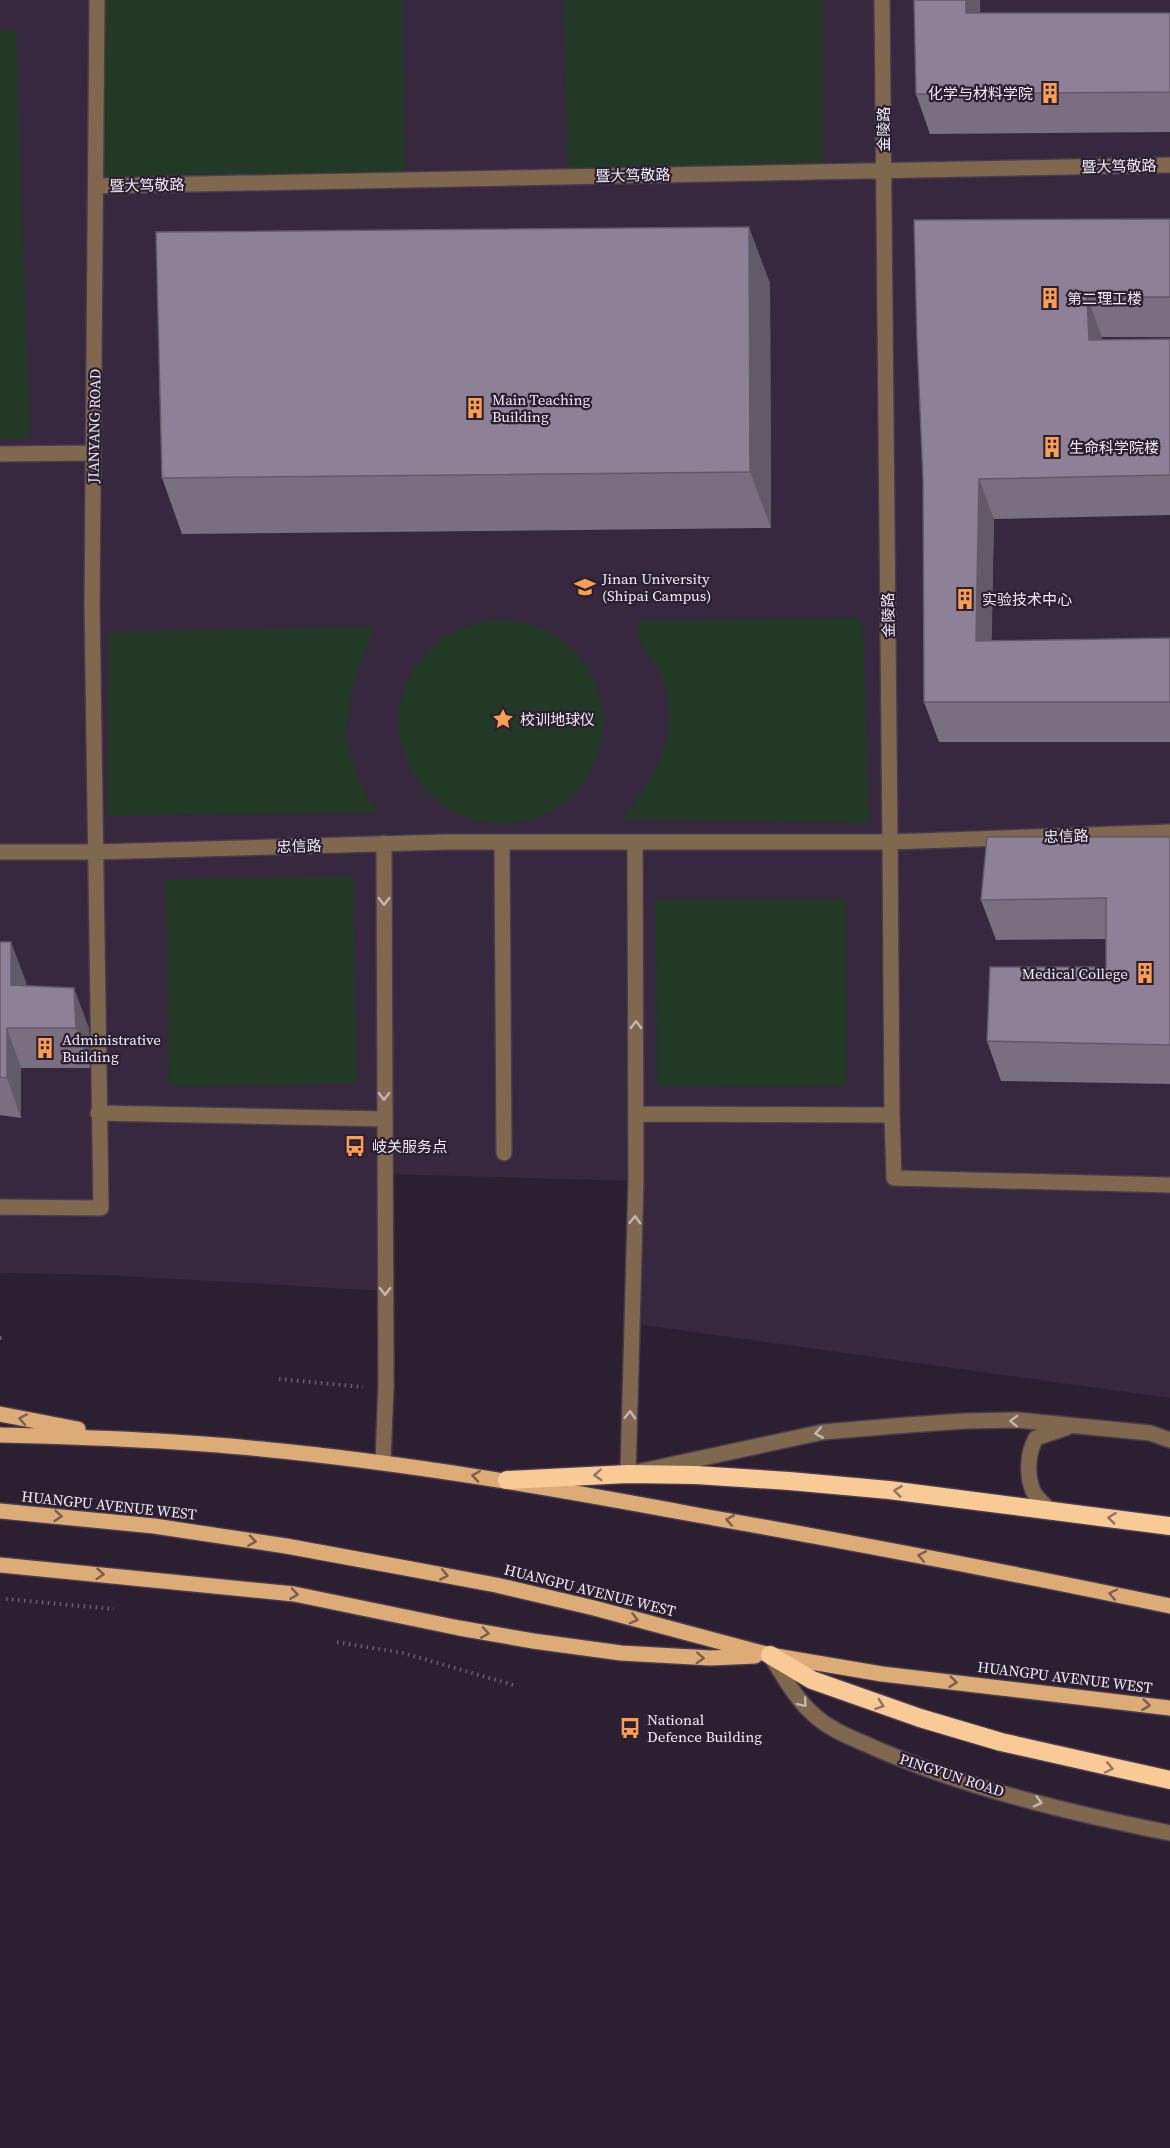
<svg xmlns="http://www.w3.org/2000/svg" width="1170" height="2148" font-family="'Source Serif 4','Noto Sans SC',serif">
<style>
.built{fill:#37273f}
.green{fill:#223925}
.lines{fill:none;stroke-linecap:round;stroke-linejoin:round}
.minor-casing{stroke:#473b4d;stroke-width:18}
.major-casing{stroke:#473b4d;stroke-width:18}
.highway-casing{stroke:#473b4d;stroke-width:21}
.path{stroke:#6b6171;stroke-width:4;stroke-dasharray:1.5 4.5;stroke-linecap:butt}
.minor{stroke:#80684f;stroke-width:15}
.major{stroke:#ddac76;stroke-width:15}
.highway{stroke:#f9c996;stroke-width:18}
.wall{fill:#7a6e81}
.shaded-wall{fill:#635a69}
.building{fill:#8e8096;stroke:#635a69;stroke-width:1.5}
.oneway{stroke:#c4b6b3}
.oneway2{stroke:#7b5e50}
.oneway3{stroke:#927464}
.labels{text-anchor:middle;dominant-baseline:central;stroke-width:4.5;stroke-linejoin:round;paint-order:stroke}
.poi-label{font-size:15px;fill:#f1eaf6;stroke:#2b1f31;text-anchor:start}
.street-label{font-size:15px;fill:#f1eaf6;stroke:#2b1f31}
</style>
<rect width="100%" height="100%" fill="#2b1f31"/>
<!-- built -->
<path class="built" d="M0,0h1170v1398l-534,-74v-143l-252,-7 2,117 -282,-16 -104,-2z"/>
<!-- green -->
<path class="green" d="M97,0h306l2,180 -309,6z
M564,0h259v172l-255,5z
M0,30h16l14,409h-30z
M863,618l6,205 -248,-3c33,-42 61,-86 41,-141 -4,-12 -13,-21 -19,-32 -4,-9 -5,-17 -6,-27z
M399 722a102 102 0 1 1 204 0a102 102 0 1 1-204 0Z
M374,627l-7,23 -12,27 -10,58 13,42 8,17 12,19 -271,3 2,-184z
M353,876l4,207 -188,4 -3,-207z
M846,899l1,187 -190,1 -1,-187z"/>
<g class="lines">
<defs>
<path id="minor" d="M96,186l1074,-21
M0,454l93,-1
M502,842l2,311
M635,842l1,339 -8,293 195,-42 84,-7 59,-4 51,-1 133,13 20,7
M0,852h95l350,-10h445l-8,-842
M98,1113l286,6
M636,1114l256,1 -2,-273 280,-10
M892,1115l2,63 276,7
M0,1207l101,1 -9,-603 5,-605
M383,1462l3,-77 -2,-542
M1049,1510c-5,-6 -13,-13 -16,-19 -7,-17 -5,-39 3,-53l30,-10
M770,1655c13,20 25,43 43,59 18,17 42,25 64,35 92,40 194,64 293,84"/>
<path id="major" d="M0,1414l78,15
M0,1435c87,2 175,5 261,14 147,14 291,39 436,66 158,28 316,58 473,91
M0,1511l154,15 132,20 125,23 85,16 98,23 176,47 112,19 288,34
M0,1565l294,29 165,34 74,13 88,12 90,5 44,-2"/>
<path id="highway" d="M507,1480l121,-6 68,1 93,6 100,9 281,36
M770,1655l42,25 108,38 81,24 169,38"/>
</defs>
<!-- minor casing -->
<use href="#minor" class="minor-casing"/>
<!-- major casing -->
<use href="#major" class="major-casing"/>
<!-- highway casing -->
<use href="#highway" class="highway-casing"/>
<!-- path -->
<path class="path" d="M0,1338h4
M279,1379l84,8
M6,1599l108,10
M337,1642l66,11 114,33"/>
<!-- minor -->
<use href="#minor" class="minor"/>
<!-- major -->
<use href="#major" class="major"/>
<!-- highway -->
<use href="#highway" class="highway"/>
</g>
<!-- wall -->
<path class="wall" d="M914,0h66v13h190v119l-240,2 -14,-40z
M1170,219v118h-68v3l68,-1v176l-176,4 -3,122 179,-3v104h-231l-15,-40 -1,-223 -9,-259z
M770,283l1,245 -589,6 -20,-56z
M1170,837v247l-169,-3 -14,-40 119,-74v-28l-110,1 -15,-40z
M0,942l26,40v4l63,42 1,40h-69v50l-21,-3z"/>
<!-- shaded-wall -->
<path class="shaded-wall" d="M966,0h14l1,53 -15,-40z
M749,227l21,56 1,245 -21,-56z
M1087,297l15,40 1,43 -14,-40z
M979,479l15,40 -3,162 -15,-40z
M11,942l15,40v43l-15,-40z
M74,988l15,40 1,40 -14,-40z
M7,1028l14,40v50l-14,-40z"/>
<!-- building -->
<path class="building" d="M914,0h52v13h204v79l-254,2z
M1170,219v78h-83l2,43 81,-1v136l-191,4 -3,162 194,-3v64h-246l-1,-223 -6,-139 -3,-120z
M749,227l1,245 -588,6 -6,-246z
M987,837h183v208l-183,-4 3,-74h116v-69l-125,2z
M0,942h11v43l63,3 2,40h-69v50l-7,-1z"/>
<!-- one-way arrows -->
<defs><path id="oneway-chevron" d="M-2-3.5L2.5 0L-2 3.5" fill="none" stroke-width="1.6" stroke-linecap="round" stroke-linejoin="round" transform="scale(1.5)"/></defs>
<g class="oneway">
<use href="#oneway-chevron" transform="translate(384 901) rotate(90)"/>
<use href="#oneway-chevron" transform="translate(636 1025) rotate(-90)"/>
<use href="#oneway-chevron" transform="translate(384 1096) rotate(90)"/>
<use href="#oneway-chevron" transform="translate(635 1220) rotate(-88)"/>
<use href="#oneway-chevron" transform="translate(385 1291) rotate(89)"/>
<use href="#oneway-chevron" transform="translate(630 1415) rotate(-88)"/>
<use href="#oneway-chevron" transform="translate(1014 1421) rotate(-178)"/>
<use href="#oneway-chevron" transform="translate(819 1433) rotate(170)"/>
<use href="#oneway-chevron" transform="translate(803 1703) rotate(50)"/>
<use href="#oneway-chevron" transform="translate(1038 1802) rotate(15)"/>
</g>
<g class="oneway2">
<use href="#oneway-chevron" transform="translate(23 1419) rotate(-169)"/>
<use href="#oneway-chevron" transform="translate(476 1476) rotate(-171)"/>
<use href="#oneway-chevron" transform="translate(58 1516) rotate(5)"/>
<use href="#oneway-chevron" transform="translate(730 1520) rotate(-170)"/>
<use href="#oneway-chevron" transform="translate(252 1541) rotate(9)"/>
<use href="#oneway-chevron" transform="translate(922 1556) rotate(-169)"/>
<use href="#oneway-chevron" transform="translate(100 1574) rotate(5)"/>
<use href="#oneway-chevron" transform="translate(444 1575) rotate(11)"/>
<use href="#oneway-chevron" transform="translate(294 1594) rotate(9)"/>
<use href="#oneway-chevron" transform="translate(1113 1594) rotate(-168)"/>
<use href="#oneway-chevron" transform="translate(634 1619) rotate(15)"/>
<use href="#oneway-chevron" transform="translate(485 1633) rotate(10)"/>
<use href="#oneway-chevron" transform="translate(700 1658) rotate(3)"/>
<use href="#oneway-chevron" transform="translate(953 1682) rotate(6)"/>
<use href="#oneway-chevron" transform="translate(1146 1705) rotate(7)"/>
</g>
<g class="oneway3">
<use href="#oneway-chevron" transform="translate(598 1475) rotate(176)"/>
<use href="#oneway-chevron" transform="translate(898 1491) rotate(-173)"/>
<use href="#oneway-chevron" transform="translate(1112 1518) rotate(-173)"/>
<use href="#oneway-chevron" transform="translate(880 1705) rotate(19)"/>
<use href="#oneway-chevron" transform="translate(1109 1768) rotate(12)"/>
</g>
<!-- icons -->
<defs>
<symbol id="building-bare" viewBox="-9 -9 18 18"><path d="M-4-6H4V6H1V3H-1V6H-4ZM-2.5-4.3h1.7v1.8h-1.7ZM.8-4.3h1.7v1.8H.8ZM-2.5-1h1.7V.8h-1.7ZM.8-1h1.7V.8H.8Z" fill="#fb9e51" stroke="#2b1f31" stroke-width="2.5" paint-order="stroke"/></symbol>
<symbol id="university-bare" viewBox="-9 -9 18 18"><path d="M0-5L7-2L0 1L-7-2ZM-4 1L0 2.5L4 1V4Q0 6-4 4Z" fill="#fb9e51" stroke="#2b1f31" stroke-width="2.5" paint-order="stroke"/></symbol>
<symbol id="sight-bare" viewBox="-9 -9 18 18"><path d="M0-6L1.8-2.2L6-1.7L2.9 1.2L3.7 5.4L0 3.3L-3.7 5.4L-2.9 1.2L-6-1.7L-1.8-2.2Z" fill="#fb9e51" stroke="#2b1f31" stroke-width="2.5" paint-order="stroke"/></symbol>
<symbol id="bus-bare" viewBox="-9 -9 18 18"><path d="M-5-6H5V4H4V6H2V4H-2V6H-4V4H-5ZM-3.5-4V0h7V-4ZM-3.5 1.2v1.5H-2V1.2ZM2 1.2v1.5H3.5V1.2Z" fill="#fb9e51" stroke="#2b1f31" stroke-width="2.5" paint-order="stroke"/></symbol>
</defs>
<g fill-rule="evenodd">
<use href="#building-bare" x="1035" y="78" width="30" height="30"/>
<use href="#building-bare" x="1035" y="283" width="30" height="30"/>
<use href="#building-bare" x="460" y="393" width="30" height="30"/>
<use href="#building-bare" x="1037" y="432" width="30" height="30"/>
<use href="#university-bare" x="570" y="572" width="30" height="30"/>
<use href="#building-bare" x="950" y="584" width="30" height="30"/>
<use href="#sight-bare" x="488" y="704" width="30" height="30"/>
<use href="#building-bare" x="1130" y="958" width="30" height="30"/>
<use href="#building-bare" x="30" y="1033" width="30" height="30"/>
<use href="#bus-bare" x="340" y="1131" width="30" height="30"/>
<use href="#bus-bare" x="615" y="1713" width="30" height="30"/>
</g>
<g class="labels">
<!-- poi labels -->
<g class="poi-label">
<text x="1033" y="93" text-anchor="end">化学与材料学院</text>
<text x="1067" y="298">第二理工楼</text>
<text x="492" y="399">Main Teaching<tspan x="492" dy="17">Building</tspan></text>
<text x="1069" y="447">生命科学院楼</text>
<text x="602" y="578">Jinan University<tspan x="602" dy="17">(Shipai Campus)</tspan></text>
<text x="982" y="599">实验技术中心</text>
<text x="520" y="719">校训地球仪</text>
<text x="1128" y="973" text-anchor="end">Medical College</text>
<text x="62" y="1039">Administrative<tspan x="62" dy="17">Building</tspan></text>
<text x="372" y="1146">岐关服务点</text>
<text x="647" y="1719">National<tspan x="647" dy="17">Defence Building</tspan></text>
</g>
<!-- street labels -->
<g class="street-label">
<text transform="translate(883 129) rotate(-90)">金陵路</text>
<text transform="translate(1119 166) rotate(-1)">暨大笃敬路</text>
<text transform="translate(633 175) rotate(-1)">暨大笃敬路</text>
<text transform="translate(147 185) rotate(-1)">暨大笃敬路</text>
<text transform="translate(94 426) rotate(-89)">JIANYANG ROAD</text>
<text transform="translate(888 615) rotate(-91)">金陵路</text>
<text transform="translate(1066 836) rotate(-2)">忠信路</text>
<text transform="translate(299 846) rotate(-2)">忠信路</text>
<text transform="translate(109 1505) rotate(6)">HUANGPU AVENUE WEST</text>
<text transform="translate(590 1590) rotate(14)">HUANGPU AVENUE WEST</text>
<text transform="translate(1065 1677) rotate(7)">HUANGPU AVENUE WEST</text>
<text transform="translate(952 1775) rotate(18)">PINGYUN ROAD</text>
</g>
</g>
</svg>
